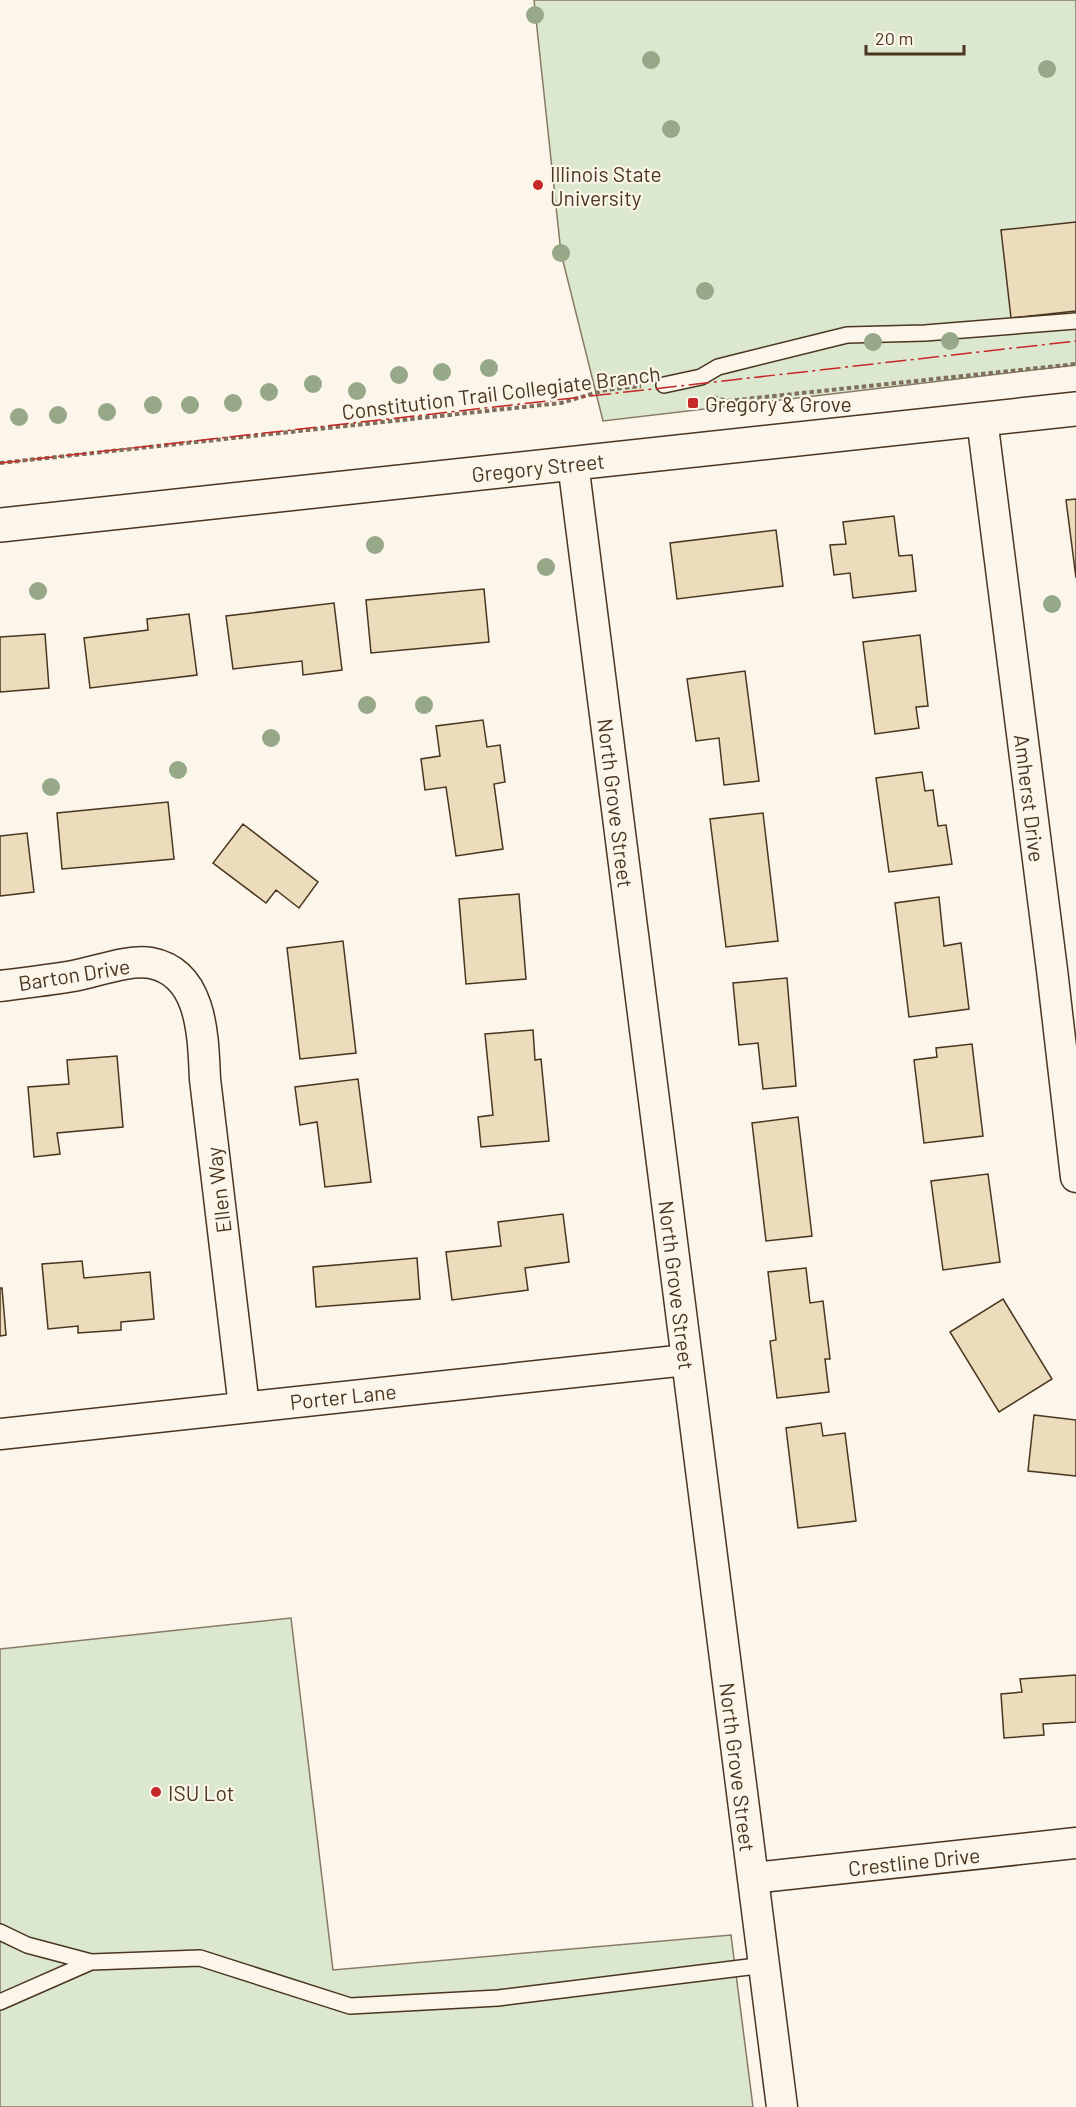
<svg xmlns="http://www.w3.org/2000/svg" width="1076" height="2107" font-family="Barlow,sans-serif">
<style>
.green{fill:#dce7d0;stroke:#887966;stroke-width:1.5}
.building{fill:#ecdcbc;stroke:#4a3520;stroke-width:1.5}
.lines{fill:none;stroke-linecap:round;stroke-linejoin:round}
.lane-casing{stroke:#4a3520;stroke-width:18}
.street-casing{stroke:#4a3520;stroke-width:33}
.secondary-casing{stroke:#4a3520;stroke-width:36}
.path{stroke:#7f6f5c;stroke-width:4;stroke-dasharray:4.5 3;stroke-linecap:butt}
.lane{stroke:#fbf6e9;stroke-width:15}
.street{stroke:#fbf6e9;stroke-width:30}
.secondary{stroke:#fbf6e9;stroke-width:33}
.power{stroke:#c62828;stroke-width:1.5;stroke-dasharray:21 4.5 3 4.5;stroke-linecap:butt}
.tree{fill:#96a887}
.poi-dot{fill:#c62828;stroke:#fbf6e9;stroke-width:2}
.labels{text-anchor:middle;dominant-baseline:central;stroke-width:4.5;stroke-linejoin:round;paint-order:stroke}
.poi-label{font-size:21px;fill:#4a3520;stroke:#fbf6e9;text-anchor:start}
.street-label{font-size:21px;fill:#4a3520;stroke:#fbf6e9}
</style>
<rect width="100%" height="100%" fill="#fbf6e9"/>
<!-- green -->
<path class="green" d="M534,0h542v365l-473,56 -42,-168z
M291,1618l42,352 398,-35 22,172h-753v-458z"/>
<!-- building -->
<path class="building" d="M1076,222v89l-65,7 -10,-88z
M1076,499v79l-10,-78z
M894,516l5,40 13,-1 4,36 -63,7 -3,-25 -16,2 -4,-30 16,-1 -3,-22z
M776,530l7,56 -106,13 -7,-56z
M484,589l5,53 -118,11 -5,-53z
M334,603l8,67 -39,5 -1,-14 -69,8 -7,-53z
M189,614l8,61 -107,13 -6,-50 64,-8 -1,-11z
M45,634l4,54 -49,4v-55z
M920,635l8,71 -12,1 3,21 -44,6 -12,-92z
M745,671l14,110 -35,4 -5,-47 -23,3 -9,-62z
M483,720l4,27 13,-2 5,37 -11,2 9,65 -47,7 -10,-69 -21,3 -4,-31 19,-3 -4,-30z
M922,772l3,19 8,-1 5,36 8,-1 6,39 -63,8 -13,-94z
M168,802l6,57 -112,10 -5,-56z
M763,813l15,128 -52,6 -16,-128z
M243,824l75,58 -19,26 -23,-18 -10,13 -53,-40z
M27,833l7,59 -34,4v-60z
M519,894l7,85 -60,5 -7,-85z
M939,897l5,49 17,-3 8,66 -60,8 -14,-114z
M343,941l13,112 -56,6 -13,-111z
M787,978l9,108 -33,3 -5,-46 -19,2 -6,-62z
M533,1030l2,30 6,-1 8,82 -68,6 -3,-30 15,-2 -8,-81z
M972,1044l11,92 -59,7 -10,-83 23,-3 -1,-9z
M117,1056l6,71 -66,6 3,21 -26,3 -6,-70 41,-3 -2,-24z
M358,1079l13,103 -46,5 -8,-65 -17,3 -5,-38z
M798,1117l14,119 -46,5 -14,-118z
M988,1174l12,88 -57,8 -12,-89z
M563,1214l6,48 -44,6 3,22 -76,10 -6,-48 55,-6 -3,-24z
M417,1258l3,41 -104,8 -3,-40z
M82,1261l2,17 66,-6 4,47 -33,3v8l-43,3v-7l-30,3 -6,-65z
M806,1268l4,35 13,-2 7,58h-5l4,33 -52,6 -7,-57 6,-1 -8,-68z
M0,1288h2l4,47 -6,1z
M1003,1299l49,80 -53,33 -49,-80z
M1034,1415l42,5v56l-48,-5z
M821,1423l2,13 22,-3 11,88 -58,7 -12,-100z
M1076,1675v47l-33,2 1,11 -40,3 -3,-44 21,-2 -2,-13z"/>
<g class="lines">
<defs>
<path id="lane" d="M664,385l37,-8 17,-10 32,-8 97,-24 78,-2 151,-12
M0,1932l27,13 64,17 109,-4 150,48 148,-8 267,-33
M0,2002l91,-40"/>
<path id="street" d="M982,419l70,551 24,207
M573,463l209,1644
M0,986c24,-3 49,-6 73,-10 22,-4 56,-17 78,-13 52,10 52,74 54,116l39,328
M0,1434l686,-74
M753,1878l323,-35"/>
<path id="secondary" d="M0,525l1076,-116"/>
</defs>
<!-- lane casing -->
<use href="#lane" class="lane-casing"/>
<!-- street casing -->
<use href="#street" class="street-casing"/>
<!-- secondary casing -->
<use href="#secondary" class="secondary-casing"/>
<!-- path -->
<path class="path" d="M713,397l14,4 349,-37
M0,463l561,-60 44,-13 36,-4"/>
<!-- lane -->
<use href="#lane" class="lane"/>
<!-- street -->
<use href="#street" class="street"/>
<!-- secondary -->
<use href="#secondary" class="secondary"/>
<!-- power -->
<path class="power" d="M0,463l1076,-122"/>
</g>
<!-- trees -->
<g class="tree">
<circle cx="535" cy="15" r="9"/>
<circle cx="651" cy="60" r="9"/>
<circle cx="1047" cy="69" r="9"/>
<circle cx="671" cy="129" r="9"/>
<circle cx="561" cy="253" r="9"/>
<circle cx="705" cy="291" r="9"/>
<circle cx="950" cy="341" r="9"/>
<circle cx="873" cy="342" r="9"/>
<circle cx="489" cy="368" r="9"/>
<circle cx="442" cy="372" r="9"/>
<circle cx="399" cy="375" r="9"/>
<circle cx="313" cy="384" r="9"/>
<circle cx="357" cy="391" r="9"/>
<circle cx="269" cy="392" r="9"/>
<circle cx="233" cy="403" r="9"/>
<circle cx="153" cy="405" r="9"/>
<circle cx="190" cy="405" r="9"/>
<circle cx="107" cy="412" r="9"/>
<circle cx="58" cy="415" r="9"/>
<circle cx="19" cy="417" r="9"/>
<circle cx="375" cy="545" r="9"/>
<circle cx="546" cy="567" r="9"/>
<circle cx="38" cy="591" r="9"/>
<circle cx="1052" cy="604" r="9"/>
<circle cx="367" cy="705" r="9"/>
<circle cx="424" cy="705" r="9"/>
<circle cx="271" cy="738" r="9"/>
<circle cx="178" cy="770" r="9"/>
<circle cx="51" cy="787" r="9"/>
</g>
<!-- markers -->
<g class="poi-dot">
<circle cx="538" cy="185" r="6"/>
<rect x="687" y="397" width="12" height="12" rx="3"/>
<circle cx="156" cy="1792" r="6"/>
</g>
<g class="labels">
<!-- poi labels -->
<g class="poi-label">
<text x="550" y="173">Illinois State<tspan x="550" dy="24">University</tspan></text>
<text x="705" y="403">Gregory &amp; Grove</text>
<text x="168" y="1792">ISU Lot</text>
</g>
<!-- street labels -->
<g class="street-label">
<text transform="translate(501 392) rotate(-7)">Constitution Trail Collegiate Branch</text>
<text transform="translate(538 467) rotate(-6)">Gregory Street</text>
<text transform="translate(1030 798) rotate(83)">Amherst Drive</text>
<text transform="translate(616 803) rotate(83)">North Grove Street</text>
<text transform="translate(74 974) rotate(-9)">Barton Drive</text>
<text transform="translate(218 1190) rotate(-97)">Ellen Way</text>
<text transform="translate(677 1285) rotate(83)">North Grove Street</text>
<text transform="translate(343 1396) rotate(-6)">Porter Lane</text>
<text transform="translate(738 1767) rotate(83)">North Grove Street</text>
<text transform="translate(914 1861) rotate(-6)">Crestline Drive</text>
</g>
</g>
<!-- scale -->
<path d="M866 45v9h98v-9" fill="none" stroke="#4a3520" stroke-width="3"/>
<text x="875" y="45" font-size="18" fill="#4a3520" stroke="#fbf6e9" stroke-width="4.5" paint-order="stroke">20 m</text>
</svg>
